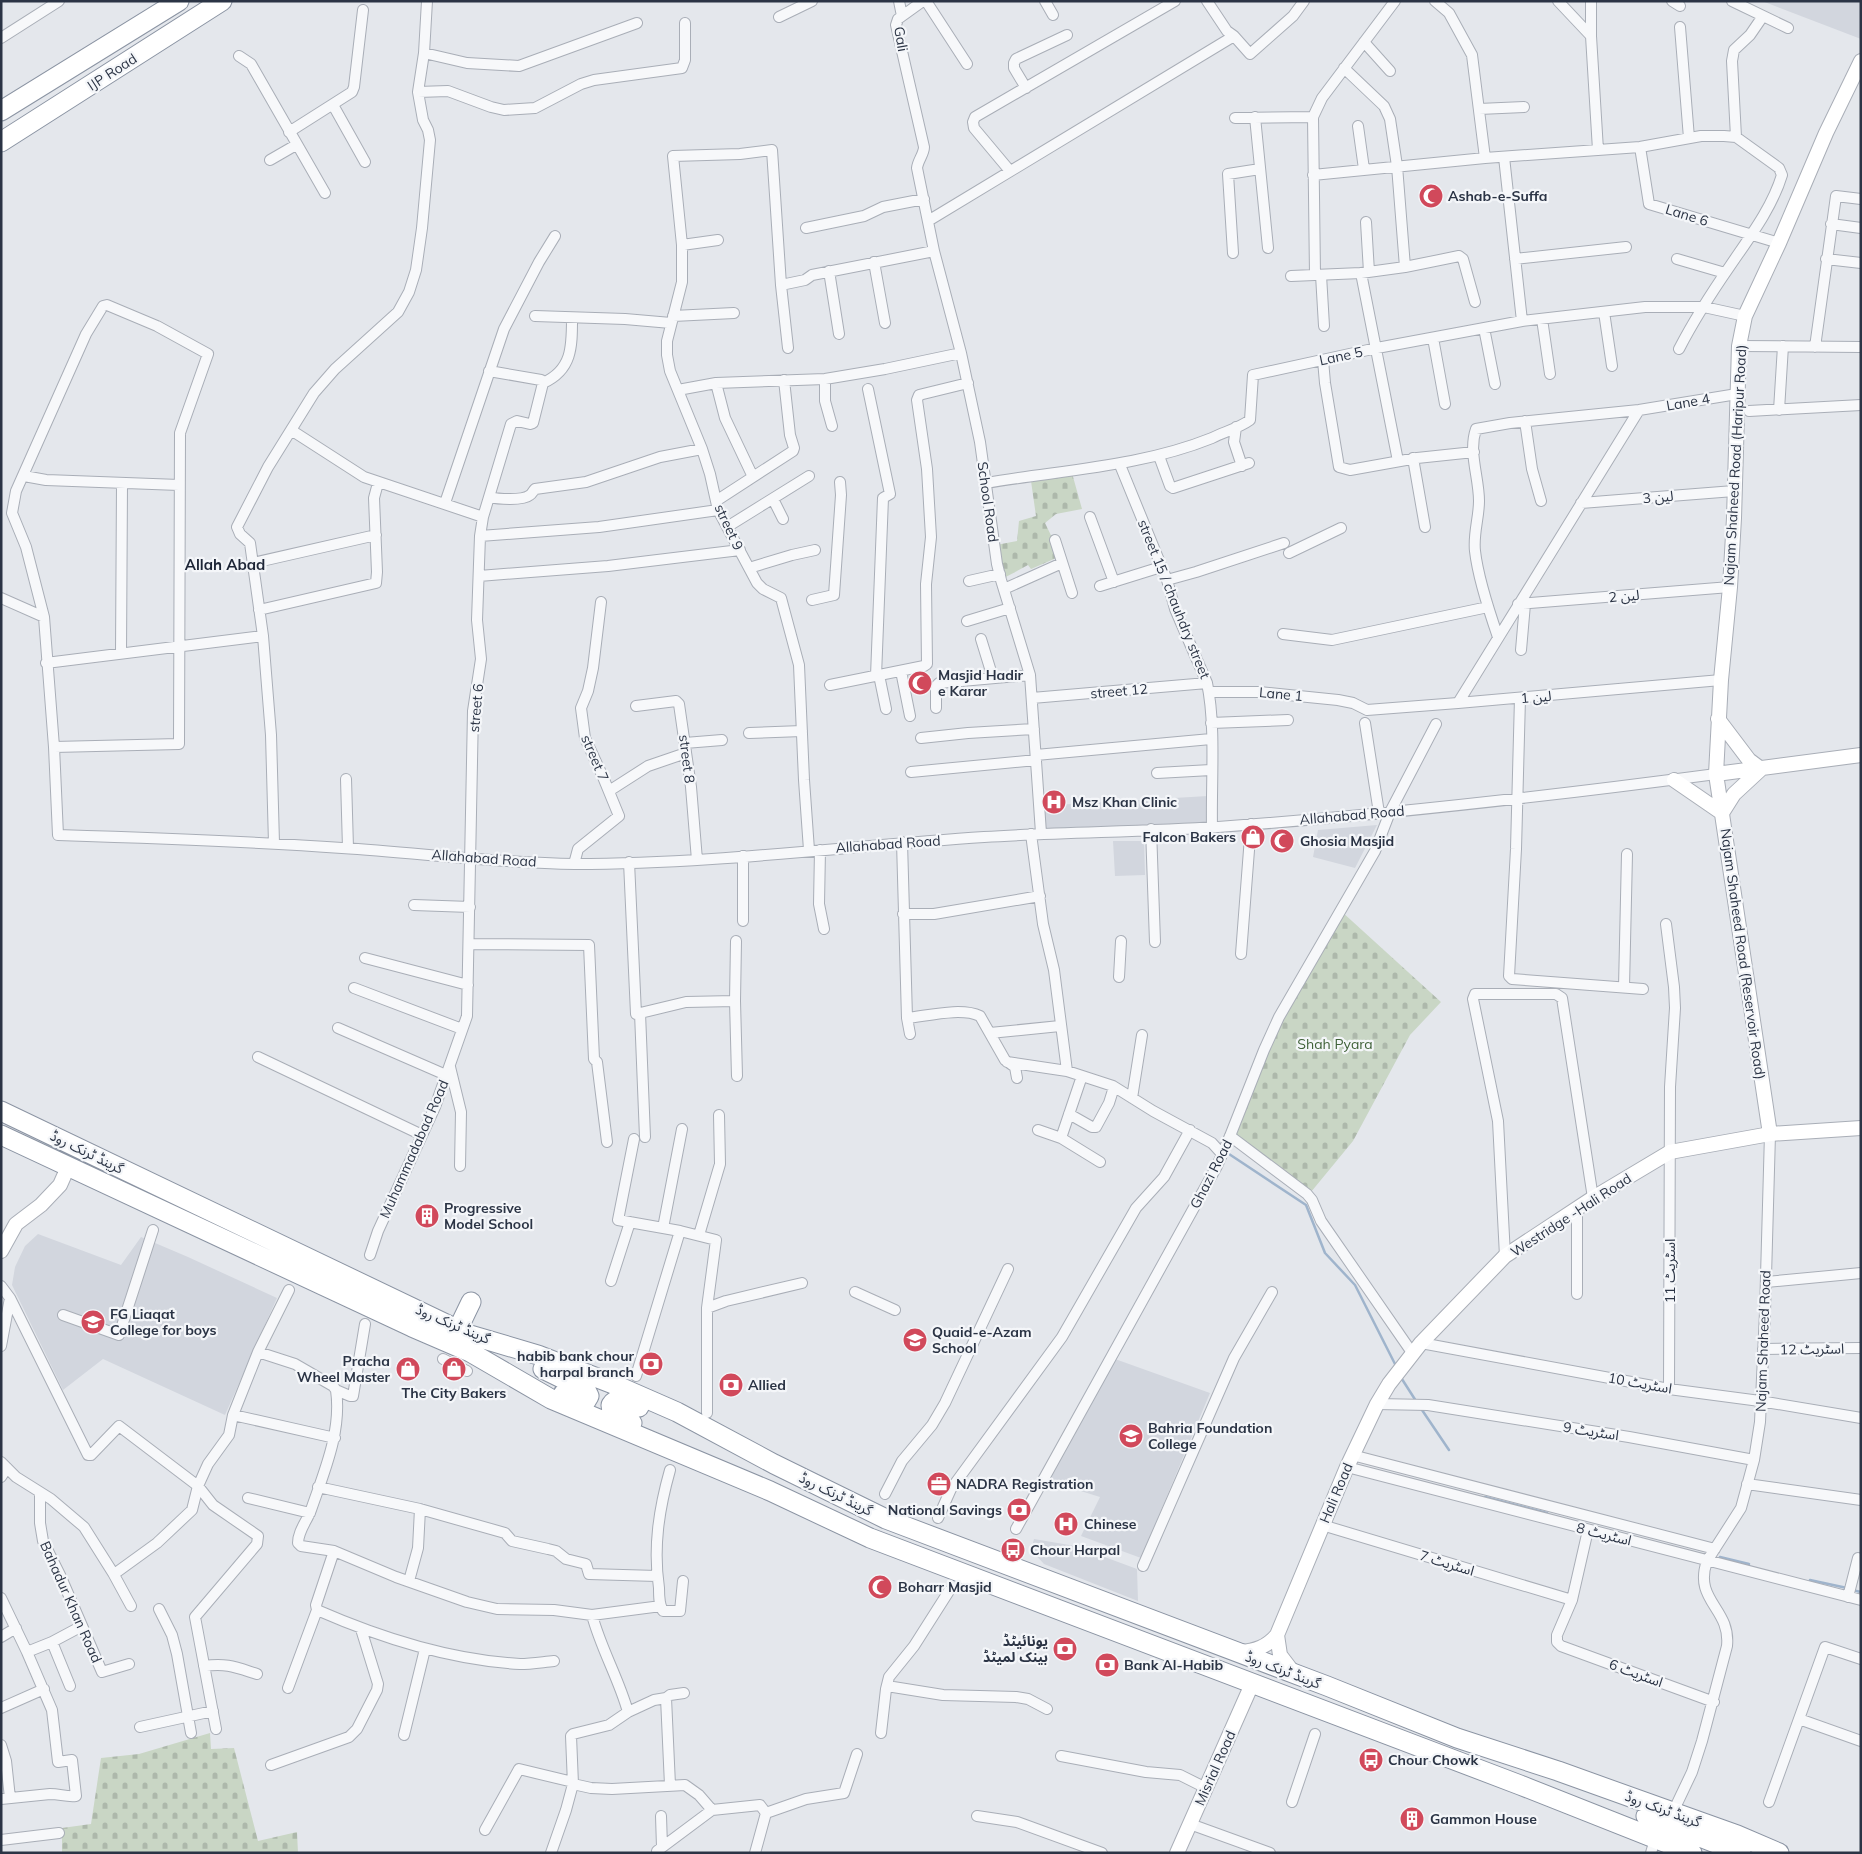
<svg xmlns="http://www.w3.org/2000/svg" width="1862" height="1854" font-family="Mulish,'Noto Sans Arabic',sans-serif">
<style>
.built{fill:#d2d6de}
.cemetery{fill:url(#cemetery-stones)}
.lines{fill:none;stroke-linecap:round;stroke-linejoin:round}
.stream{stroke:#9fb4cc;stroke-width:2.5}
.street-casing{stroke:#a9aeb7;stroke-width:12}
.secondary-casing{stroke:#a9aeb7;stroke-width:16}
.highway-casing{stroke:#8b94a3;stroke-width:21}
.street{stroke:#f7f8fa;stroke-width:10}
.secondary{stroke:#fff;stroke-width:14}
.highway{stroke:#fff;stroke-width:19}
.labels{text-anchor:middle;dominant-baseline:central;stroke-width:4.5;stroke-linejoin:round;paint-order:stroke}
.street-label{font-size:14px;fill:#2b3445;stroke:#f4f6f9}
.poi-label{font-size:14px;font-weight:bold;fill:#2b3445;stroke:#f4f6f9;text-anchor:start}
.park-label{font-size:14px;fill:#3f6138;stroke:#f4f6f9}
.neighbourhood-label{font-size:15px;font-weight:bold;fill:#1d2536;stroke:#f4f6f9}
</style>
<defs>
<pattern id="cemetery-stones" width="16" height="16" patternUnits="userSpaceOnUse" patternTransform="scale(1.25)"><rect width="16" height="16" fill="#c9d6c5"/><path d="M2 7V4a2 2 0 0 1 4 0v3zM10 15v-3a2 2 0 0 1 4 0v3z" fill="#adb8ab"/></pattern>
</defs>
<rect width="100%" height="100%" fill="#e4e7ec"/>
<!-- built -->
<path class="built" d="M1762,1h99v38z
M1208,796l4,31 -171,6 -3,-27z
M1377,825l-22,43 -42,-11 5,-27z
M1113,841h31l1,34 -30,1z
M38,1234l83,31 20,-28 47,20 89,41 -52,117 -122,-56 -40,31 -51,-105 3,-18 10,-21z
M1115,1359l95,34 -69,165 -60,-22 19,-39 -55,-17z
M1034,1539l41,7 62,23 1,32 -94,-37 -13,-14z"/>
<!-- cemetery -->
<path class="cemetery" d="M1070,466l12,43 -26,5 -11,9 16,33 -30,13 -3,-4 -26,14 -6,-34 21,-4 2,-20 17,-5 -6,-42z
M1341,911l100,91 -31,33 -57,106 -42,51 -81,-56 49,-119z
M210,1733l1,16 23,-1 24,93 39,-9 1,21h-236v-25l29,-4 10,-66 38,-4z"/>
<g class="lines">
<!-- stream -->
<path class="stream" d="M1226,1152l80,53 19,48 30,32 41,81
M1400,1376l16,25
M1420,1407l29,43
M1485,1497l62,16
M1720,1557l29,7
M1810,1580l37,8
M1852,1590l9,2"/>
<defs>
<path id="street" d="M899,1l3,15
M923,1l-25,18 -2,6 28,122c0,7 -6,13 -7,21l17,83 27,102 19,89 17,122 4,16 29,95 11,158
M926,1l41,63
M1045,1l8,14
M1435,1l14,12 23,42 13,103 155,-11 61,-11h23l12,1 43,31 3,7c-10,33 -33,63 -52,91 -18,26 -36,54 -51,83
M1558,1l33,35
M1591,1v35l7,114
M1672,1l8,5
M1732,1l56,27
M779,17l33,-16
M1680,27l9,111
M1234,36l16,18 43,-38 11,-15
M1,38l58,-37
M1364,42l26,29
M424,53l43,10 52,3 118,-43
M239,56l12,8 74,129
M1344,68l40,38 6,13 7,47 8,101
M1026,88l-12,-20v-5l2,-4 51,-24
M418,92l30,-1 43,16 13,3 31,-2 46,-24 13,-4 88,-12 3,-8v-37
M333,105l32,57
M1479,109l45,-2
M1255,117l13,131
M1235,118l78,-1
M1358,126l6,43
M289,132l63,-40 2,-5 9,-77
M1736,137l-4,-76 2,-11 16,-15 13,-19
M1640,147l9,57 130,39
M1504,157l18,164
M270,160l26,-15
M1010,171l-36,-43 -1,-6 2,-5 200,-116
M1313,175l172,-17
M928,221l306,-185 -7,-5 -20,-30
M1366,222l3,50
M1831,224l30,4
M806,228l58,-12 19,-9 41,-8
M682,245l36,-5
M1233,253l-5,-79 32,-5
M1515,259l111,-12
M1677,259l48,14
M1826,259l35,4
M874,262l11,61
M829,271l10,63
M1361,273l37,188
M1315,275l-2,-158 9,-19 73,-97
M1321,275l3,51
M1291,276l70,-3 44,-6 54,-11 4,3 12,43
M781,285l7,63
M1604,312l8,54
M535,316l90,3 46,4
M673,316l61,-3
M1542,319l8,55
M1484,328l11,56
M1433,338l12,66
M1739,346l122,1
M1815,347l21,-151 25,3
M1323,360l2,23 14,84 11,3 67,-12 57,-6
M825,379v22l7,25
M543,383c29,-13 29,-36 29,-64
M716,383l9,35 28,59
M868,389l22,105 -7,4 -7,178
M678,390l38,-7 109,-4 60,-10 76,-16
M1779,410l4,-64
M1749,411l112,-6
M1525,421l7,48 9,32
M1236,427l-2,15 8,24
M291,430l73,47 119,40
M1159,456l11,30 3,2 76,-25
M1413,458l12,69
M1120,465l47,115 8,29 32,74c9,42 4,100 5,144
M24,476l22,4 133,5
M986,483c76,-13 154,-16 226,-45 12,-6 27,-10 38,-18l3,-45 124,-27 145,-27 123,-14h59l41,9
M489,497c8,2 34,4 41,-2 2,-1 3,-4 5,-6l51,-7 74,-25 42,-8
M773,499l10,20
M716,501l77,-50 1,-3 -4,-13 -6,-55
M445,503l59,-174 35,-67 16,-26
M1581,503l153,-12
M1090,517l24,65
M727,527l82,-51
M480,536l119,-9 119,-17
M1055,540l17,53
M1289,553l52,-25
M253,563l123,-28
M749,568l43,-13 23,-5
M479,576l129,-10 132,-16
M1167,580l29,-8 88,-29
M969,581l31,-7
M1100,586l61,-19
M1004,589l58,-26
M1,598l43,19 10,130 4,88c95,3 190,6 284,13 78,5 155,15 233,16 137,0 273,-18 409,-27 78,-5 156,-5 234,-10 167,-12 332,-31 498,-53
M812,600l22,-5 7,-100 -1,-13
M1518,604l212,-17
M259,610l117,-27 1,-11 -3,-74 4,-15
M44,617l-18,-70 -14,-34 4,-22 70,-157 17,-28 4,-1 50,21 51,28 -28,79 -1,311 -125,3
M967,621l43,-13
M1283,634l49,6 156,-33
M1498,637c-9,-26 -20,-59 -23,-86 -2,-17 4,-33 4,-50 0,-24 -11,-49 -3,-72l34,-6 129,-13 98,-16
M981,639l12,39
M1521,650l4,-46
M121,653l1,-169
M46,663l217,-27
M901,671l9,45
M879,675l7,34
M830,685l94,-19 3,-2 -1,-80 5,-47 -4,-68 -10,-69 2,-5 4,-1 45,-11
M1209,692h50l79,8 15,3 14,7 91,-7 263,-23
M1032,698l175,-15
M1520,698l-4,151 -7,127 3,3 131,10
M1458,703l181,-293
M636,706l40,-5 3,3 12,83 6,73
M936,708v-22l3,-3 91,-8
M1211,723l77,-3
M1365,723l14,90
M749,733l53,-2
M921,738l47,-5 66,-4
M685,743l37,-3
M1036,755l175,-16
M911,772l125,-12
M1157,773l54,-3
M346,779l2,69
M609,791l39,-25 38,-13
M1151,829l4,113
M1031,834l12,90 11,46 13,101
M902,842l5,176 3,16
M274,843l-3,-108 -8,-99 -13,-93 -10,-9 -3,-7 31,-60 46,-74 21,-24 63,-57 11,-20 7,-22 6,-42 8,-88 -2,-10 -5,-10 -5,-28 6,-39 3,-52
M809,850l-5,-70 -5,-115 -18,-67 -18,-9 -6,-6 -39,-73 -8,-36 -8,-25 -32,-78 -3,-16v-14l15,-59v-37l-9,-89 67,-2 32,-4 9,135 24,-5 7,-5 122,-24
M820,850l-1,54 5,25
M629,862l7,152 50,-12 49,-1 1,-60
M574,864l4,-15 41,-33 -16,-39 -18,-39 -4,-30 7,-17 5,-23 8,-66
M414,905l56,2
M903,914h31l106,-18
M743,921v-65
M1666,924l8,63 1,21 -5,79 -1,302
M469,944l120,1 5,114 3,3 10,80
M1241,954l10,-130
M365,958l103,27
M1119,977l2,-36
M1624,987l3,-133
M354,988l108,41
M735,1001l2,75
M640,1013l5,124
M907,1018c20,-2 54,-11 73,-2l25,44 10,7 2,11
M338,1028l108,47
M990,1033l70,-7
M258,1057l164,78
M1007,1062l60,9 46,15 40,25 59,32 10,11
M450,1067l11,45 -1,54
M1132,1098l10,-63
M1069,1114l23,13h4l13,-24 5,-16
M1038,1130l23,8 39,24
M1230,1136l77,58 5,6 9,21 92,133
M1061,1138l21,-62
M634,1139l-16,81 62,11
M663,1228l19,-99
M699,1235l21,-71 -1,-49
M370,1255l8,-24 57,-124 32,-91 6,-305 8,-52 -4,-39 3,-84 3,-19 28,-93 6,-3 13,3 3,-1 10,-40 -2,-3 -52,-9
M1505,1256l-7,-135 -25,-122 2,-5h81l6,4 31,200
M611,1281l19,-59
M1766,1282l95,-9
M1,1286l9,12 -9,48
M855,1292l40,18
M1577,1294v-85
M10,1298l78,157h3l28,-29 79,60 15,19 45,31 -1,8 -62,73 21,112
M63,1315l56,20 34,-105
M1421,1343l248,46 91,12 101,17
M1763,1349l98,-1
M258,1352l37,12 38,22 3,4c6,41 -12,82 -25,120 -4,11 -13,21 -13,33l3,3 33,5 62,26 71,25 30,7 57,1 38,5 69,-9
M443,1359l24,12
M636,1376l44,-145 36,9 -9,68
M336,1390l14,6h3l12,-72
M1377,1404l51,1 201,32 125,23
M707,1413v-105l19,-7 76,-18
M233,1415l102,23
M1352,1455l363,94
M1,1462l15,15 35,22 33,28 29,46 4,-1 40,-29 35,-33 6,-24 10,-22 21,-29 4,-20 25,-63 31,-62
M1347,1467l514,133
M670,1470c-11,39 -17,77 -11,118 0,8 0,17 4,23h17l3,-30
M1,1477l6,-9
M1747,1484l114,16
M318,1487l102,22 85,24 7,8 36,8 8,2 10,8 20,5 3,10 68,2
M40,1493v30l3,18 17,34 42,97 27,-8
M885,1494l17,-33 30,-36 13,-22 63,-134
M248,1498l62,15
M938,1518l13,-29 111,-152 74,-129 28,-31 26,-47
M1322,1525l250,75
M1016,1529l201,-363 13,-30 34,-86 15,-33 96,-166 15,-39 46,-88
M1588,1530l-16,70 -15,35v7l4,4 153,56
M334,1551l-18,54 1,5c64,28 132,50 203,54 11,0 23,-2 34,-3
M1143,1566l91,-208 38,-66
M113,1573l18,33
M409,1581l9,-33 2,-39
M1848,1597l10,-39
M1,1598l26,54 25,58 6,52 14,-2 4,36c-10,1 -16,-2 -26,-2l-49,5
M159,1609l13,26 5,19 14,79
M592,1615c9,34 27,64 36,97l-19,13 -36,9 -2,2 2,48 18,4 21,1 73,-4 14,10 13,15 48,-5 6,8
M1,1637l15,-9
M52,1642l18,44
M27,1652l25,-10 30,-16
M204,1666c23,-3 31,1 53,8
M887,1686l56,9 73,2 12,2 19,10
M288,1688l29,-78
M666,1698l4,87
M1,1708l43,-19
M628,1712l26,-12 12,-2 4,-3 14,-2
M1799,1719l62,22
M140,1727l73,-16
M881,1733l5,-44 3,-12 25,-31 35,-55
M404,1735l21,-86
M1,1745l5,16 4,37
M1061,1756l85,16 34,3 26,13
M271,1765l78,-28 8,-8 20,-39 1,-6 -17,-55
M1292,1802l23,-68
M1769,1802l56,-155 36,12
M1673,1812l19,-40 10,-31 25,-95c4,-38 -34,-45 -20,-85l34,-53 13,-48 6,-38 5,-110 5,-178
M661,1816l1,31
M977,1816l40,6 85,31
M1190,1824l80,29
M485,1830l34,-61 54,13
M1,1840l58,-7
M657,1851l55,-41
M551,1853l15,-43 7,-26
M755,1853l11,-40 40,-14 38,-6 13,-39
M1651,1853l4,-14"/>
<path id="secondary" d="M1716,774l145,-19
M1674,780l48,33 12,-19 27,-25 -12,-9 -31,-41
M1770,1134l-54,-360 5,-94 9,-93 4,-69 5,-172 6,-30 34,-73 47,-110 35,-72
M1,1251l15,-27 25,-19 19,-20 8,-18
M1277,1635l3,20 13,17
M1240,1652c15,-1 27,-5 37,-17l70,-168 30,-63 12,-20 32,-41 84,-87 88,-58 77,-46 100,-18 91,-6
M1177,1853l75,-169"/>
<path id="highway" d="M1,111l178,-110
M1,142l221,-141
M1,1111l466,223 71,21 75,29 64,28 97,52 112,55 441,167 130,52 101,33 106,38 73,26 42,18
M1,1135l411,192 58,25 81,47 219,92 100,47 650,247 172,68
M458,1329l13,-27
M543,1369l43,21 3,6 -3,5h-6l-17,-7
M632,1423l-20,-11 -1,-7c7,-11 18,-2 28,2
M1646,1816l95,37"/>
</defs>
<!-- street casing -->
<use href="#street" class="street-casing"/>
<!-- secondary casing -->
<use href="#secondary" class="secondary-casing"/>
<!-- highway casing -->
<use href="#highway" class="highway-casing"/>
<!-- street -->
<use href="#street" class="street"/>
<!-- secondary -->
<use href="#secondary" class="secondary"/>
<!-- highway -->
<use href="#highway" class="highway"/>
</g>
<!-- icons -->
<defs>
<symbol id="mosque-disc" viewBox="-11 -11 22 22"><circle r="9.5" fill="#d1495b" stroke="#f4f6f9"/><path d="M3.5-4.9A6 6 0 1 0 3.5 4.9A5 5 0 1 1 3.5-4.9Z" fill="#fff"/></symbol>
<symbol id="hospital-disc" viewBox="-11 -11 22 22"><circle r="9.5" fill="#d1495b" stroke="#f4f6f9"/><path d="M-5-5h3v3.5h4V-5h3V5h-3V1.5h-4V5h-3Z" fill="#fff"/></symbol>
<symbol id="shop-disc" viewBox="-11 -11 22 22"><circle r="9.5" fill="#d1495b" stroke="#f4f6f9"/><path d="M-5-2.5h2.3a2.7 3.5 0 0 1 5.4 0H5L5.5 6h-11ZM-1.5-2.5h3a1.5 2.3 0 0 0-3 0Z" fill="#fff"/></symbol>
<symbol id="building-disc" viewBox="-11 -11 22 22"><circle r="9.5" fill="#d1495b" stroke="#f4f6f9"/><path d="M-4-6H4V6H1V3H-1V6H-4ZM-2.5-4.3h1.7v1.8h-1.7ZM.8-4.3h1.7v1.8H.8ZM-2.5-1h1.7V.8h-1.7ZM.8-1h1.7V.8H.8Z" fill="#fff"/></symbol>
<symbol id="school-disc" viewBox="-11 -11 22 22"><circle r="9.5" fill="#d1495b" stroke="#f4f6f9"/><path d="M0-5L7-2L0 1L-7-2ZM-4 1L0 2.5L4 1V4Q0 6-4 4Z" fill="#fff"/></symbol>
<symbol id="bank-disc" viewBox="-11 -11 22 22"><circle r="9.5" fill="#d1495b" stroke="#f4f6f9"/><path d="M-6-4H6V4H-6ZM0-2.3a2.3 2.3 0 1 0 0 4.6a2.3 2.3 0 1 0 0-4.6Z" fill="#fff"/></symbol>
<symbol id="university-disc" viewBox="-11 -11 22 22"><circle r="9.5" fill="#d1495b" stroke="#f4f6f9"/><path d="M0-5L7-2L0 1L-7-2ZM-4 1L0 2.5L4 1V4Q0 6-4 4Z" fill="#fff"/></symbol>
<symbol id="office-disc" viewBox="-11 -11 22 22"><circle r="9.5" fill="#d1495b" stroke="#f4f6f9"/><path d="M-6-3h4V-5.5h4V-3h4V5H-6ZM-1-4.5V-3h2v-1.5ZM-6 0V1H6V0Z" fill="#fff"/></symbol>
<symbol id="bus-disc" viewBox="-11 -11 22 22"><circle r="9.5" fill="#d1495b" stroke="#f4f6f9"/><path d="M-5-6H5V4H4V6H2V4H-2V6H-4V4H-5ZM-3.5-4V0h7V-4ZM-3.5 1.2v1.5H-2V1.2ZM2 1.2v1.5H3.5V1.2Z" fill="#fff"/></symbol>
</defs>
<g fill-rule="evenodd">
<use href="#mosque-disc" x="1417" y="182" width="28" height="28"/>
<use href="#mosque-disc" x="906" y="669" width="28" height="28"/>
<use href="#hospital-disc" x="1040" y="788" width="28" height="28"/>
<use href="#shop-disc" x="1239" y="823" width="28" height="28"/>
<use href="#mosque-disc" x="1268" y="827" width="28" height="28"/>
<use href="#building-disc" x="413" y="1202" width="28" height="28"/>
<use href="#school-disc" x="79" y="1308" width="28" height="28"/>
<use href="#school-disc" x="901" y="1326" width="28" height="28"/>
<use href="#bank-disc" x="637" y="1350" width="28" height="28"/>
<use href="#shop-disc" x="394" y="1355" width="28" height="28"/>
<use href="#shop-disc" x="440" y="1355" width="28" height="28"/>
<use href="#bank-disc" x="717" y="1371" width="28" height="28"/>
<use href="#university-disc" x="1117" y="1422" width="28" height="28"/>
<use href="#office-disc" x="925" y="1470" width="28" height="28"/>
<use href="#bank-disc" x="1005" y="1496" width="28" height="28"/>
<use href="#hospital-disc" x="1052" y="1510" width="28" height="28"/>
<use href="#bus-disc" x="999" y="1536" width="28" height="28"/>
<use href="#mosque-disc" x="866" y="1573" width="28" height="28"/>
<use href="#bank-disc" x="1051" y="1635" width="28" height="28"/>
<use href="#bank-disc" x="1093" y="1651" width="28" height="28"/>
<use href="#bus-disc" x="1357" y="1746" width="28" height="28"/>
<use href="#building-disc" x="1398" y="1805" width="28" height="28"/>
</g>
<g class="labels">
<!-- street labels -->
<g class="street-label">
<text transform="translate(901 39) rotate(80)">Gali</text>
<text transform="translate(112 72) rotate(-33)">IJP Road</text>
<text transform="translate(1687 215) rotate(17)">Lane 6</text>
<text transform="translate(1341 356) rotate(-12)">Lane 5</text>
<text transform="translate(1688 402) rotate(-10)">Lane 4</text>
<text transform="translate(1735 465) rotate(-87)">Najam Shaheed Road (Haripur Road)</text>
<text transform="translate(1658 497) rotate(-5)">لین 3</text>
<text transform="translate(988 502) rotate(82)">School Road</text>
<text transform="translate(729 527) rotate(65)">street 9</text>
<text transform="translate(1624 596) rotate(-5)">لین 2</text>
<text transform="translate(1174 599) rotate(68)">street 15 / chauhdry street</text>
<text transform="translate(1119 691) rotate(-5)">street 12</text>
<text transform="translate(1281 694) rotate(5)">Lane 1</text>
<text transform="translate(1536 697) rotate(-5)">لین 1</text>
<text transform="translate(476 708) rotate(-85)">street 6</text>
<text transform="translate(595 758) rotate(67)">street 7</text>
<text transform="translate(687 759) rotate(83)">street 8</text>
<text transform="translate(1352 815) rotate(-5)">Allahabad Road</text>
<text transform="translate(888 844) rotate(-4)">Allahabad Road</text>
<text transform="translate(484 858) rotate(4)">Allahabad Road</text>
<text transform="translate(1743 954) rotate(82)">Najam Shaheed Road (Reservoir Road)</text>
<text transform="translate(414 1149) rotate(-66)">Muhammadabad Road</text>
<text transform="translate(87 1152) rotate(26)">گرینڈ ٹرنک روڈ</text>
<text transform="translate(1211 1174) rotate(-63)">Ghazi Road</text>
<text transform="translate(1571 1215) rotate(-33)">Westridge -Hali Road</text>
<text transform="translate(1670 1271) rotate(-90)">اسٹریٹ 11</text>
<text transform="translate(453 1324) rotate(23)">گرینڈ ٹرنک روڈ</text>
<text transform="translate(1763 1341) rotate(-88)">Najam Shaheed Road</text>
<text transform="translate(1812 1349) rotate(-1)">اسٹریٹ 12</text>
<text transform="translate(1640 1383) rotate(10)">اسٹریٹ 10</text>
<text transform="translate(1591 1431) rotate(9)">اسٹریٹ 9</text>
<text transform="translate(1336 1493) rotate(-67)">Hali Road</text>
<text transform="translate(836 1494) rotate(26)">گرینڈ ٹرنک روڈ</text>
<text transform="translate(1604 1534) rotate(14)">اسٹریٹ 8</text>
<text transform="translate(1447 1563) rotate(17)">اسٹریٹ 7</text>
<text transform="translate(71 1602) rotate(66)">Bahadur Khan Road</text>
<text transform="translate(1283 1670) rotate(21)">گرینڈ ٹرنک روڈ</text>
<text transform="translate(1636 1673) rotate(20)">اسٹریٹ 6</text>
<text transform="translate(1215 1768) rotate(-66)">Misrial Road</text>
<text transform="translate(1663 1809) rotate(20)">گرینڈ ٹرنک روڈ</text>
</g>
<!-- poi labels -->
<g class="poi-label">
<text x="1448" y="196">Ashab-e-Suffa</text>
<text x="938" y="675">Masjid Hadir<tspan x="938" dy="16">e Karar</tspan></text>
<text x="1072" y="802">Msz Khan Clinic</text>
<text x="1236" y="837" text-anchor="end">Falcon Bakers</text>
<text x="1300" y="841">Ghosia Masjid</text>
<text x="444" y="1208">Progressive<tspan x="444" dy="16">Model School</tspan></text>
<text x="110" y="1314">FG Liaqat<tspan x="110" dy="16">College for boys</tspan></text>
<text x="932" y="1332">Quaid-e-Azam<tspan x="932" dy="16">School</tspan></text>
<text x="634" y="1356" text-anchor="end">habib bank chour<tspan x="634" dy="16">harpal branch</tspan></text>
<text x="390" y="1361" text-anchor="end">Pracha<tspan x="390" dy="16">Wheel Master</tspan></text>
<text x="748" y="1385">Allied</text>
<text x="454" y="1393" text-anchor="middle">The City Bakers</text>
<text x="1148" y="1428">Bahria Foundation<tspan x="1148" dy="16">College</tspan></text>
<text x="956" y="1484">NADRA Registration</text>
<text x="1002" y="1510" text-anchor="end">National Savings</text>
<text x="1084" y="1524">Chinese</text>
<text x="1030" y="1550">Chour Harpal</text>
<text x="898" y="1587">Boharr Masjid</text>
<text x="1048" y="1641" text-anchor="end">یونائیٹڈ<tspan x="1048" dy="16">بینک لمیٹڈ</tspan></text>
<text x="1124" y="1665">Bank Al-Habib</text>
<text x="1388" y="1760">Chour Chowk</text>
<text x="1430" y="1819">Gammon House</text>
</g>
<!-- park labels -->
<g class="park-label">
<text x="1335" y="1044">Shah Pyara</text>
</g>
<!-- neighbourhood labels -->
<g class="neighbourhood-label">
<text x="225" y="564">Allah Abad</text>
</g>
</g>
<!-- border -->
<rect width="1862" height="1854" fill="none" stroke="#2b3445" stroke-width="5"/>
</svg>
